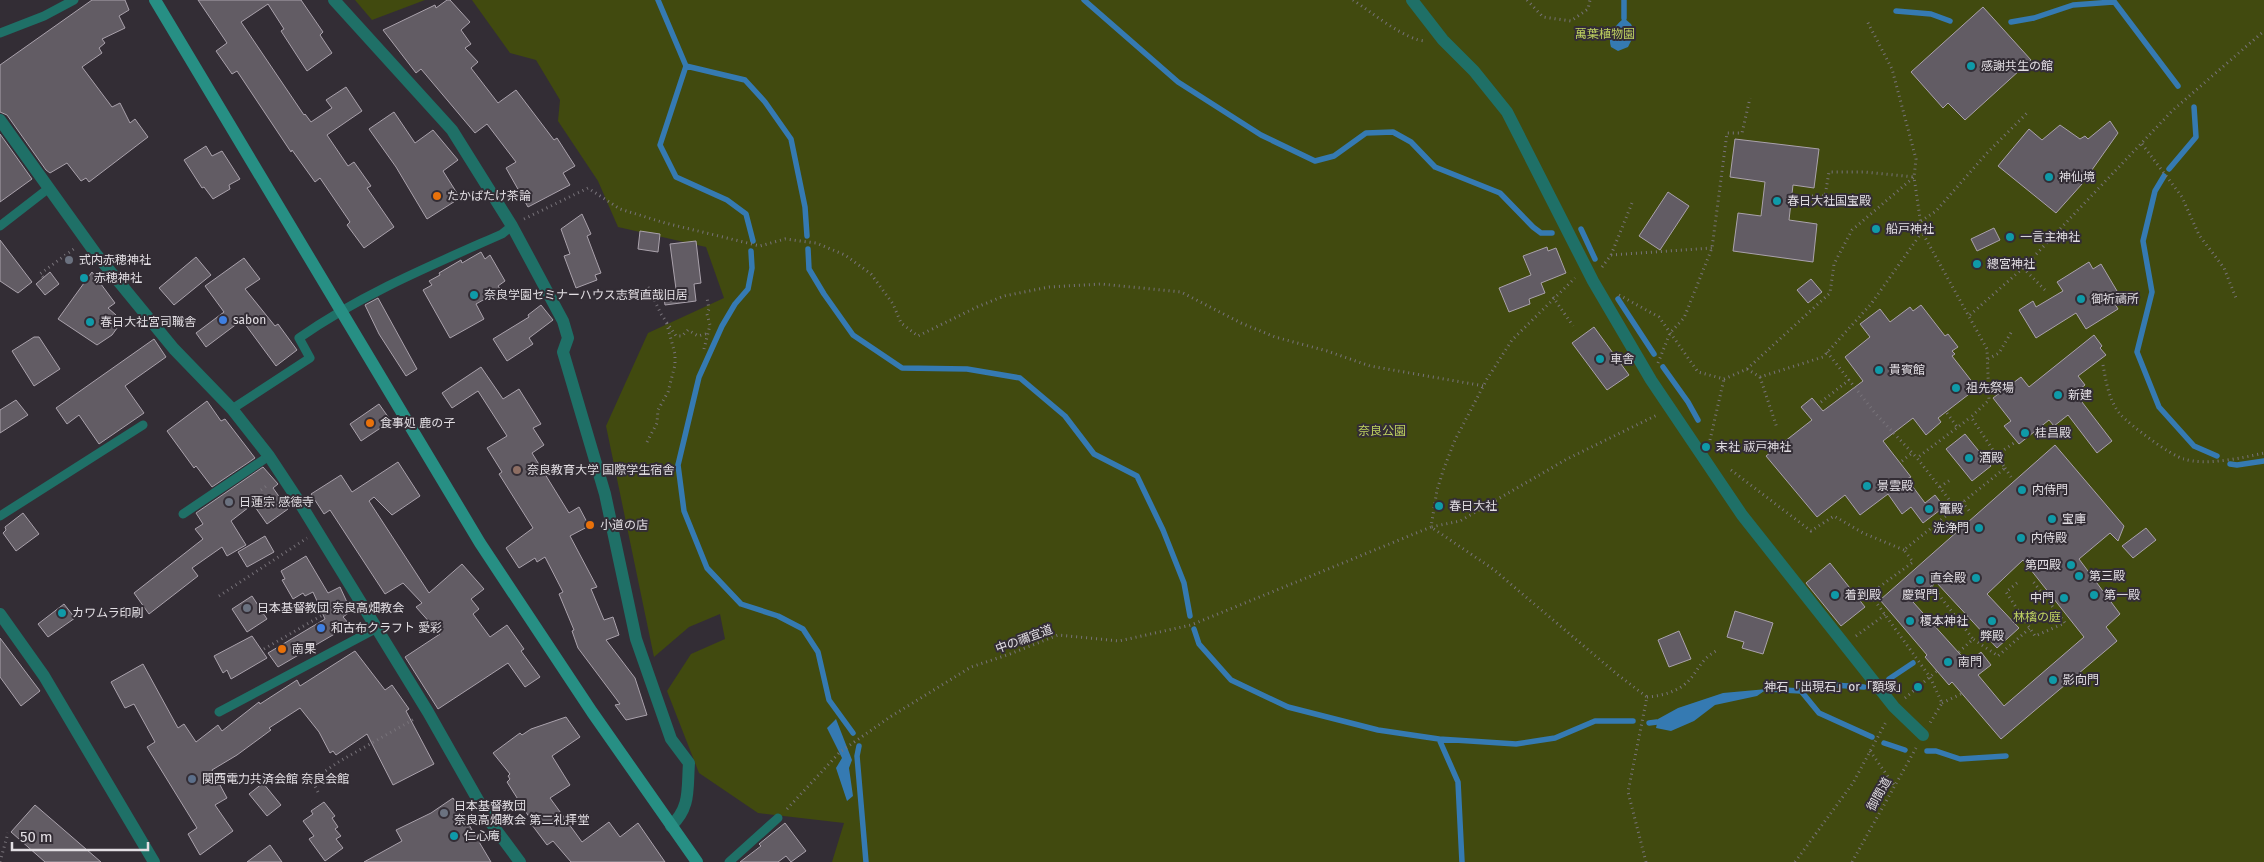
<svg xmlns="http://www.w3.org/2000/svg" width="2264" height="862" font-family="'Fira Sans','Noto Sans JP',sans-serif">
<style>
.green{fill:#414a0f}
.water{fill:#357ab2}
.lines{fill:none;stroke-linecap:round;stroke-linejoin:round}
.stream{stroke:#357ab2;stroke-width:5.5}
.building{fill:#625c64;stroke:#aaa2ac;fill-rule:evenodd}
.path{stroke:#78737a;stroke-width:3;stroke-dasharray:1 4;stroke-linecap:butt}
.lane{stroke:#1f7067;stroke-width:9}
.street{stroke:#1f7067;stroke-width:12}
.secondary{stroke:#278f84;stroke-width:12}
.culture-dot{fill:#0f9aa8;stroke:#332d35;stroke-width:2}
.food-dot{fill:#e8710a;stroke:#332d35;stroke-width:2}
.worship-dot{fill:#6b7280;stroke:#332d35;stroke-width:2}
.shop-dot{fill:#3f7fe0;stroke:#332d35;stroke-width:2}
.education-dot{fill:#8d6e63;stroke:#332d35;stroke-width:2}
.service-dot{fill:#5c6f8a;stroke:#332d35;stroke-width:2}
.labels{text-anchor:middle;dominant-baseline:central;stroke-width:4;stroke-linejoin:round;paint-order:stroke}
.park-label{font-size:12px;fill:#bed160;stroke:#332d35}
.poi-label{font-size:12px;fill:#e2dee3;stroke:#332d35;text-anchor:start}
.street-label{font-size:12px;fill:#e2dee3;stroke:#332d35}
</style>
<rect width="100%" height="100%" fill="#332d35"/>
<!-- green -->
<path class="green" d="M355,0h70l-53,20z
M472,0h1792v862h-1432l12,-39 -86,-10 -59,-40 -32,-82 24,-37 34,-15 -5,-25 -31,13 -35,30 -48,-231 42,-93 76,-35 -18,-51 -88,-20 -20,-46 -40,-60 2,-21 -24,-40 -26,-7z"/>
<!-- water -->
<path class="water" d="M1624,18l7,6 4,9 -7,14 -10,4 -7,-4c-4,-12 4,-21 13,-29z
M1767,689l-10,7 -42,9 -21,16 -23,10 -15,-3 2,-9 20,-11 45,-15z
M836,719l16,41 -3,8 4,28 -6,5 -11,-33 6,-10 -15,-30z"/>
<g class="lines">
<!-- stream -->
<path class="stream" d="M658,0l28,66 -26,79 16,32 51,23 19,14 7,27
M1084,0l94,82 83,53 54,26 19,-5 32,-23 27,-1 18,10 24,25 65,26 33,34 8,6h11
M2113,0l65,86
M1896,11l35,3 19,7
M1624,18v-18
M2011,22l23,-4 39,-13 40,-3
M686,66l59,14 20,22 26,37 14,68 2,29
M2169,169l27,-32 -2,-30
M2164,176l-9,15 -12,50 9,51 -15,60 22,55 35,39 23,10
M1581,229l14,30
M808,249l1,20 15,25 29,41 49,33 65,1 53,9 45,38 29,38 43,22 26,54 21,53 6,33
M751,251l1,17 -4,21 -13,15 -13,22 -23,51 -21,88 6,46 23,57 34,36 37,12 25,13 15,23 11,48 24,33
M1618,299l36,55
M1663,367l25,35 10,18
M2230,464l7,1 27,-4
M1194,629l5,15 32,36 57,27 90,23 61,9 19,43 4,80
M1889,679l24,-16
M1767,689l34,2 16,-7 47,3
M1801,691l18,22 53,24
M1649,723l8,-1
M1439,739l77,5 39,-6 40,-17h38
M1884,743l21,7
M859,746l-2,10 9,106
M1927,751h9l24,8 46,-3"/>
</g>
<!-- building -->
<path class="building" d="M92,0h33l4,10 -10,6 6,12 -23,11 3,4 -6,5 3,5 -20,14 30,40 8,-4 10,20 5,-4 13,18 -59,45 -3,-4 -5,3 -14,-18 -17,10 -4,-3 -39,-55 -7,-3v-47z
M198,0h103l22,32 -3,3 12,18 -25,18 -26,-40 3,-2 -16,-25 -27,18 63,93 1,-1 6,8 21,-14 -6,-8 20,-13 16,24 -35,24 21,31 6,-4 17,24 -4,2 27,39 -30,21 -17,-23 3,-3 -30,-44 -5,4 -23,-32 -1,2 -54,-81 -5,3 -16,-23 11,-8z
M447,0h3l20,22 -9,8 10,14 -6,4 13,14 -7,6 27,35 18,-13 38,50 3,-2 18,28 -12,7 7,12 -42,22 -22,-39 10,-6 -29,-38 -12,9 -54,-64 -5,4 -33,-43 52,-25 1,3z
M1983,7l48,53 -66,60 -17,-17 -5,5 -32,-36z
M394,112l21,31 18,-13 25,30 -15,11 17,27 -33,21 -31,-52 -27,-38z
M2110,121l8,12 -36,51 -26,29 -58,-47 31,-37 13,11 18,-15 20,14 5,-3 3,3z
M0,134l32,45 -32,23z
M1735,139l84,10 -5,39 -21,-3 -4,35 28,4 -4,38 -80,-11 5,-38 23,3 4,-34 -35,-5z
M206,146l6,10 10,-5 18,28 -11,6 1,4 -17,10 -9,-12 -2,1 -18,-28z
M1668,192l21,14 -29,44 -21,-14z
M582,214l9,20 -4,2 14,37 -6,2 2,5 -21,8 -12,-32 6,-2 -9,-25z
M1994,228l6,12 -23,11 -6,-12z
M640,231l20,3 -2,18 -20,-3z
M0,240l32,42 -14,11 -18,-12z
M696,241l5,42 -7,1 2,17 -31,4 -2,-15 13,-1 -6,-45z
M1547,247l1,4 8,-3 10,25 -25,10 4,10 -16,6 1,5 -21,8 -10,-24 32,-13 -8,-19z
M481,252l4,7 5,-4 15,26 -7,5 3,4 -25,14 8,15 -34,19 -27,-48 9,-5 -3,-4 11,-6 -1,-2 22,-13 1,3z
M196,257l15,18 -37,30 -15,-17z
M244,258l16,21 -15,10 30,37 3,-2 19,26 -21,16 -34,-46 -36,27 -10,-14 28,-21 -19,-26z
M2089,262l4,7 8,-5 16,27 -7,5 8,13 -32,20 -10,-16 -40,25 -17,-28 14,-9 3,6 27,-16 -6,-9z
M50,272l9,12 -14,11 -9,-11z
M92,272l23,31 -7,5 8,7 -3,3 7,6 -8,11 -15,10 -39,-26z
M1811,279l11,13 -14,11 -11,-13z
M378,298l39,71 -11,7 -27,-42 -14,-29z
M541,305l12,15 -24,18 4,6 -26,17 -14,-22 36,-22 -1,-2z
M1921,305l24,31 3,-2 10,13 -6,4 3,3 -3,2 25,32 -39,30 3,4 -15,13 -13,-17 -30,23 28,36 -4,2 18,24 10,-8 9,12 -21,16 -12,-16 -9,7 -14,-20 -28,21 -15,-20 -28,22 -51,-61 46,-36 -11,-13 11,-9 11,13 40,-30 -18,-24 25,-20 -10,-13 20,-15 10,13 20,-15 3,4z
M1594,327l35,48 -22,15 -35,-47z
M2094,335l8,11 -2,2 6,7 -28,21 7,9 -10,8 37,48 -15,12 -29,-38 -14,11 -5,-6 -30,24 -15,-18 7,-5 -18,-23 28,-21 8,10z
M34,337h5l21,32 -26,17 -22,-35z
M154,339l12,18 -41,29 19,27 -45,31 -20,-29 -12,9 -11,-16z
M481,367l22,32 16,-10 22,35 -8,4 11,17 -12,8 37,60 10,-6 10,19 -19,10 27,51 -6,2 13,31 9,-3 6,18 -13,5 29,38 12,37 -21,5 -11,-15 5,-1 -42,-56 -6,-17 2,-1 -15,-36 4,-2 -18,-35 -8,5 -2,-4 -16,10 -13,-20 27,-20 -34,-54 3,-2 -15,-24 20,-12 -29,-45 -26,17 -10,-15z
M16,400l12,15 -28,18v-23z
M207,401l14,20 4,-2 30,39 -43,29 -16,-21 -2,2 -27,-37z
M379,404l12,17 -30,20 -11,-17z
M1965,434l26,32 -19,15 -26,-32z
M2055,445l69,81 -6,15 -8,-8 -31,26 41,55 -14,13 11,14 -116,98 -49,-57 -3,3 -24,-28 2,-2 -47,-55zM2023,560l61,77 -80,69 -26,-31 13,-10 -10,-13 -13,11 -55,-61 23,-20 61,66 22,-20 -32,-34z
M398,462l22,34 -28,19 -18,-18 -5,4 60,92 33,-29 22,25 -13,10 8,10 -6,5 17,23 17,-12 17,24 -3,2 19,26 -15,10 -17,-24 -70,46 -33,-52 35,-23 -24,-27 6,-4 -19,-20 -18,11 -55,-84 -6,4 -13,-20 30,-19 11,17z
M263,467l15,17 -5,4 15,21 -21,15 -14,-20 -22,17 15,24 -19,11 -5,-9 -30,21 6,8 -49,38 -15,-21 69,-54 -8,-10 8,-5 -7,-11z
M23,513l16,21 -23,17 -13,-18 3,-3 -1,-3z
M2146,528l10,12 -23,18 -11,-12z
M265,536l9,16 -27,15 -9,-15z
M306,556l22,37 12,-6 11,24 -8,6 7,8 -72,42 -10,-14 57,-34 -12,-27 -8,4 -2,-3 -10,6 -11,-19 3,-1 -4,-8z
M1830,563l35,44 -24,19 -35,-43z
M252,596l15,23 -20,13 -15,-23z
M64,604l11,14 -27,19 -10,-13z
M1735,611l38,12 -10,31 -21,-6 2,-6 -17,-5z
M1679,631l12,28 -22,8 -11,-27z
M252,636l15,22 -36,21 -4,-9 -4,3 -9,-17z
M0,638l40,53 -19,15 -21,-29z
M355,651l30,39 7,-5 17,24 -3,2 28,53 -41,21 -26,-51 -31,21 -3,-4 -3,2 -11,-21 -19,-24 -31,20 2,2 -34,25 -25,15 15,28 -12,7 18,26 -33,24 -12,-21 9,-6 -50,-81 8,-5 -21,-38 -9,4 -14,-26 32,-18 35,64 6,-4 12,18 22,-17 4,6 37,-29 1,2 37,-24 3,6z
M566,717l14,20 -28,19 18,29 -20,13 32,44 27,-20 11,15 18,-14 27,39h-94l-18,-21 -6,4 -18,-24 2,-1 -24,-38 3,-3 -2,-3 2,-2 -17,-21 27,-20 2,2 9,-6z
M263,783l18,22 -14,11 -18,-22z
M453,798l38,64h-127l38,-21 -6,-11 35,-17z
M324,802l11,14 -3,2 6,9 -3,2 6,7 -5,3 7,9 -18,13 -16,-22 5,-3 -11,-15 10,-7 -2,-3z
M35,805l66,57h-56l-34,-30z
M785,823l21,28 -15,11 -5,-6 -8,6h-38l21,-16 -2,-2z
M270,845l12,17h-35z"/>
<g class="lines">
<!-- path -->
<path class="path" d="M1353,0c17,11 53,41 73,41
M1527,0l16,17 28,4 17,-12 2,-9
M2142,144l40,53 17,38 25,33 12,30
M1807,196h18l4,-24h35l50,5 2,-18 -24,-90 -25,-48
M524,219l64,-31 32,21 45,14 95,23 25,-7 31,4 29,12 26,19 22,30 8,19 17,13 59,-29 27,-11 45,-9 52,-3 80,8 60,31 34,14 52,14 43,15 114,20
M1921,221l15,-10 50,-57 41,-41
M1611,255l21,-52
M1602,267l9,-12 101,-7
M2023,268l22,22
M43,277l-3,-3 35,-26
M648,287l13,27 15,22h6l6,-6 10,6 11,-3
M1619,295l40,22 39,55 26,7 23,-10 83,-76 4,-29 18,-34 62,-53 8,55 65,117 2,51 -18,17 34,51 -101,82 9,12 -43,32 60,83 12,26 -12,20
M1553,297l20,29
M1970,315l53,-47 149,-157 92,-80
M704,349l6,-24 -3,-11 2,-5 -2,-11
M1827,352l48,61 42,45
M1988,359l11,-6 13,-22
M1658,363l12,-30 14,-15 28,-70 15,-115h15l8,-35
M2103,365c3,16 6,37 18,50 9,10 50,41 63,44 21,7 58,-1 80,-6
M1747,369l13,8 63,-20 48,-53 51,-72
M1760,377l17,51
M1821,402l28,-22
M1947,413l10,14
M1710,440l14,-61
M647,442l10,-19 1,-13 10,-18 7,-27v-11l-9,-33
M1996,455l18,-12
M1902,461l10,-8
M2005,468l6,9
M1731,470l80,61 23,-15 29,17 41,17
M1940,487l10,-7
M261,490l8,-6
M1962,502l8,10
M1955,507l-38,-49 54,-41
M2017,583l-11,9 29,44 30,-13 -33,-43
M1932,586l41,53
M219,596l88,-58
M1856,636l30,-22
M264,649l81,-47
M1959,652l14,-13 25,17 32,-28
M1647,697c13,-1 26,-4 37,-12 14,-11 14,-24 32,-34
M1905,698l32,-27
M1942,703l19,-9
M1870,751l24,34
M318,792l-6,-12 28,-19 76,-43
M787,809l53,-57 50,-35 81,-50 39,-13 48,-19 61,6 72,-16 240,-98 6,-37 7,-22 11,-28 32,-61 25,-39 63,-62
M0,862l8,-29
M1646,862l-18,-70 19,-95 -29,-22 -125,-106 -62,-42 29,-6 107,-62 90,-44
M1795,862l58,-79 34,-63
M1852,862l64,-114"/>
<!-- lane -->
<path class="lane" d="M0,33l44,-17 30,-16
M0,226l49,-38
M232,409l78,-51 -11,-20c63,-44 133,-73 203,-104l10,-8
M183,514l86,-58
M0,516l143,-91
M219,712l158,-84
M729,862l49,-44"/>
<!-- street -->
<path class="street" d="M334,0l118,130 60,96 51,95 5,17 -5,14 42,142 31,145 35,100 18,24c-2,26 2,44 -18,63
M1412,0l31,40 31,31 33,41 86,169 58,99 91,135 152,192 29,28
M0,120l96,134 78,95 58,60 37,47 29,44 130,212 63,111 29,39
M0,614l44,62 110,186"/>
<!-- secondary -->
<path class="secondary" d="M155,0l325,543 112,169 105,150"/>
</g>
<!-- markers -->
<g class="culture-dot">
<circle cx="1971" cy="66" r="5"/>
<circle cx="2049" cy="177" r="5"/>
<circle cx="1777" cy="201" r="5"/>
<circle cx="1876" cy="229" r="5"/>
<circle cx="2010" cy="237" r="5"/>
<circle cx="1977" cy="264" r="5"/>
<circle cx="84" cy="278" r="5"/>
<circle cx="474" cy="295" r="5"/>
<circle cx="2081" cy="299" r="5"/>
<circle cx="90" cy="322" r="5"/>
<circle cx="1600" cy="359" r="5"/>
<circle cx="1879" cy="370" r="5"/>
<circle cx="1956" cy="388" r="5"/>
<circle cx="2058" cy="395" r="5"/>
<circle cx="2025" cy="433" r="5"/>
<circle cx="1706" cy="447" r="5"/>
<circle cx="1969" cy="458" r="5"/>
<circle cx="1867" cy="486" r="5"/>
<circle cx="2022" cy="490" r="5"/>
<circle cx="1439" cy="506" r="5"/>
<circle cx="1929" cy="509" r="5"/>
<circle cx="2052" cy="519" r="5"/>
<circle cx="1979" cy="528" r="5"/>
<circle cx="2021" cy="538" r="5"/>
<circle cx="2071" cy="565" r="5"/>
<circle cx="2079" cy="576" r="5"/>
<circle cx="1976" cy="578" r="5"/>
<circle cx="1920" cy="580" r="5"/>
<circle cx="1835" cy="595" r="5"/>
<circle cx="2094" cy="595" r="5"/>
<circle cx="2064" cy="598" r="5"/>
<circle cx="62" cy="613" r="5"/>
<circle cx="1910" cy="621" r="5"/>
<circle cx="1992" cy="621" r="5"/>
<circle cx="1948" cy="662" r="5"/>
<circle cx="2053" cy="680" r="5"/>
<circle cx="1918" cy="687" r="5"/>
<circle cx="454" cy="836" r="5"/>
</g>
<g class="food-dot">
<circle cx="437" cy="196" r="5"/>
<circle cx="370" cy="423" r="5"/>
<circle cx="590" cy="525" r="5"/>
<circle cx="282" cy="649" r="5"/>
</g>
<g class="worship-dot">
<circle cx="69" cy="260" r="5"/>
<circle cx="229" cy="502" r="5"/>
<circle cx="247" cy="608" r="5"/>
<circle cx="444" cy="813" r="5"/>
</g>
<g class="shop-dot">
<circle cx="223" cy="320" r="5"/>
<circle cx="321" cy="628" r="5"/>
</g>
<circle class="education-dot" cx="517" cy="470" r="5"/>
<circle class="service-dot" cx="192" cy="779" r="5"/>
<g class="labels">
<!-- park labels -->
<g class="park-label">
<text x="1605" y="34">萬葉植物園</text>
<text x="1382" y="431">奈良公園</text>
<text x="2037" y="617">林檎の庭</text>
</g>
<!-- poi labels -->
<g class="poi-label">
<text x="1981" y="66">感謝共生の館</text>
<text x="2059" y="177">神仙境</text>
<text x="447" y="196">たかばたけ茶論</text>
<text x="1787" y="201">春日大社国宝殿</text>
<text x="1886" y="229">船戸神社</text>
<text x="2020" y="237">一言主神社</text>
<text x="79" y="260">式内赤穂神社</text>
<text x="1987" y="264">總宮神社</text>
<text x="94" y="278">赤穂神社</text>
<text x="484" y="295">奈良学園セミナーハウス志賀直哉旧居</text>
<text x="2091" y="299">御祈禱所</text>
<text x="233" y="320">sabon</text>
<text x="100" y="322">春日大社宮司職舎</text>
<text x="1610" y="359">車舎</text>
<text x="1889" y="370">貴賓館</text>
<text x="1966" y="388">祖先祭場</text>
<text x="2068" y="395">新建</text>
<text x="380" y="423">食事処 鹿の子</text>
<text x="2035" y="433">桂昌殿</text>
<text x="1716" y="447">末社 祓戸神社</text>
<text x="1979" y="458">酒殿</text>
<text x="527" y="470">奈良教育大学 国際学生宿舎</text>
<text x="1877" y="486">景雲殿</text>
<text x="2032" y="490">内侍門</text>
<text x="239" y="502">日蓮宗 感徳寺</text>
<text x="1449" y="506">春日大社</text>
<text x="1939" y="509">竃殿</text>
<text x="2062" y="519">宝庫</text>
<text x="600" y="525">小道の店</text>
<text x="1969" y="528" text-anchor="end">洗浄門</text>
<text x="2031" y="538">内侍殿</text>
<text x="2061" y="565" text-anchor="end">第四殿</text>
<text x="2089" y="576">第三殿</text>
<text x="1966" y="578" text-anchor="end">直会殿</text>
<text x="1845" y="595">着到殿</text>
<text x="1920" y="595" text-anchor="middle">慶賀門</text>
<text x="2104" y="595">第一殿</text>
<text x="2054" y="598" text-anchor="end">中門</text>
<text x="257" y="608">日本基督教団 奈良高畑教会</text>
<text x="72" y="613">カワムラ印刷</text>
<text x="1920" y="621">榎本神社</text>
<text x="331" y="628">和古布クラフト 愛彩</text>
<text x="1992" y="636" text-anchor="middle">弊殿</text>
<text x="292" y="649">南果</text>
<text x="1958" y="662">南門</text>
<text x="2063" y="680">影向門</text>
<text x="1908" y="687" text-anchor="end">神石「出現石」or「額塚」</text>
<text x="202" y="779">関西電力共済会館 奈良会館</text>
<text x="454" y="806">日本基督教団<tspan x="454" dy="14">奈良高畑教会 第二礼拝堂</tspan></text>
<text x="464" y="836">仁心庵</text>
</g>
<!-- street labels -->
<g class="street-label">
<text transform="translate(1024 639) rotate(-20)">中の禰宜道</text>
<text transform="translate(1879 794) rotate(-61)">御間道</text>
</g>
</g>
<!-- scale -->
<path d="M12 842v8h136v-8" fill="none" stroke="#e2dee3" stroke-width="2.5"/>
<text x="20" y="842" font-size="15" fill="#e2dee3" stroke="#332d35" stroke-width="4" paint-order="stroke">50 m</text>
</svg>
